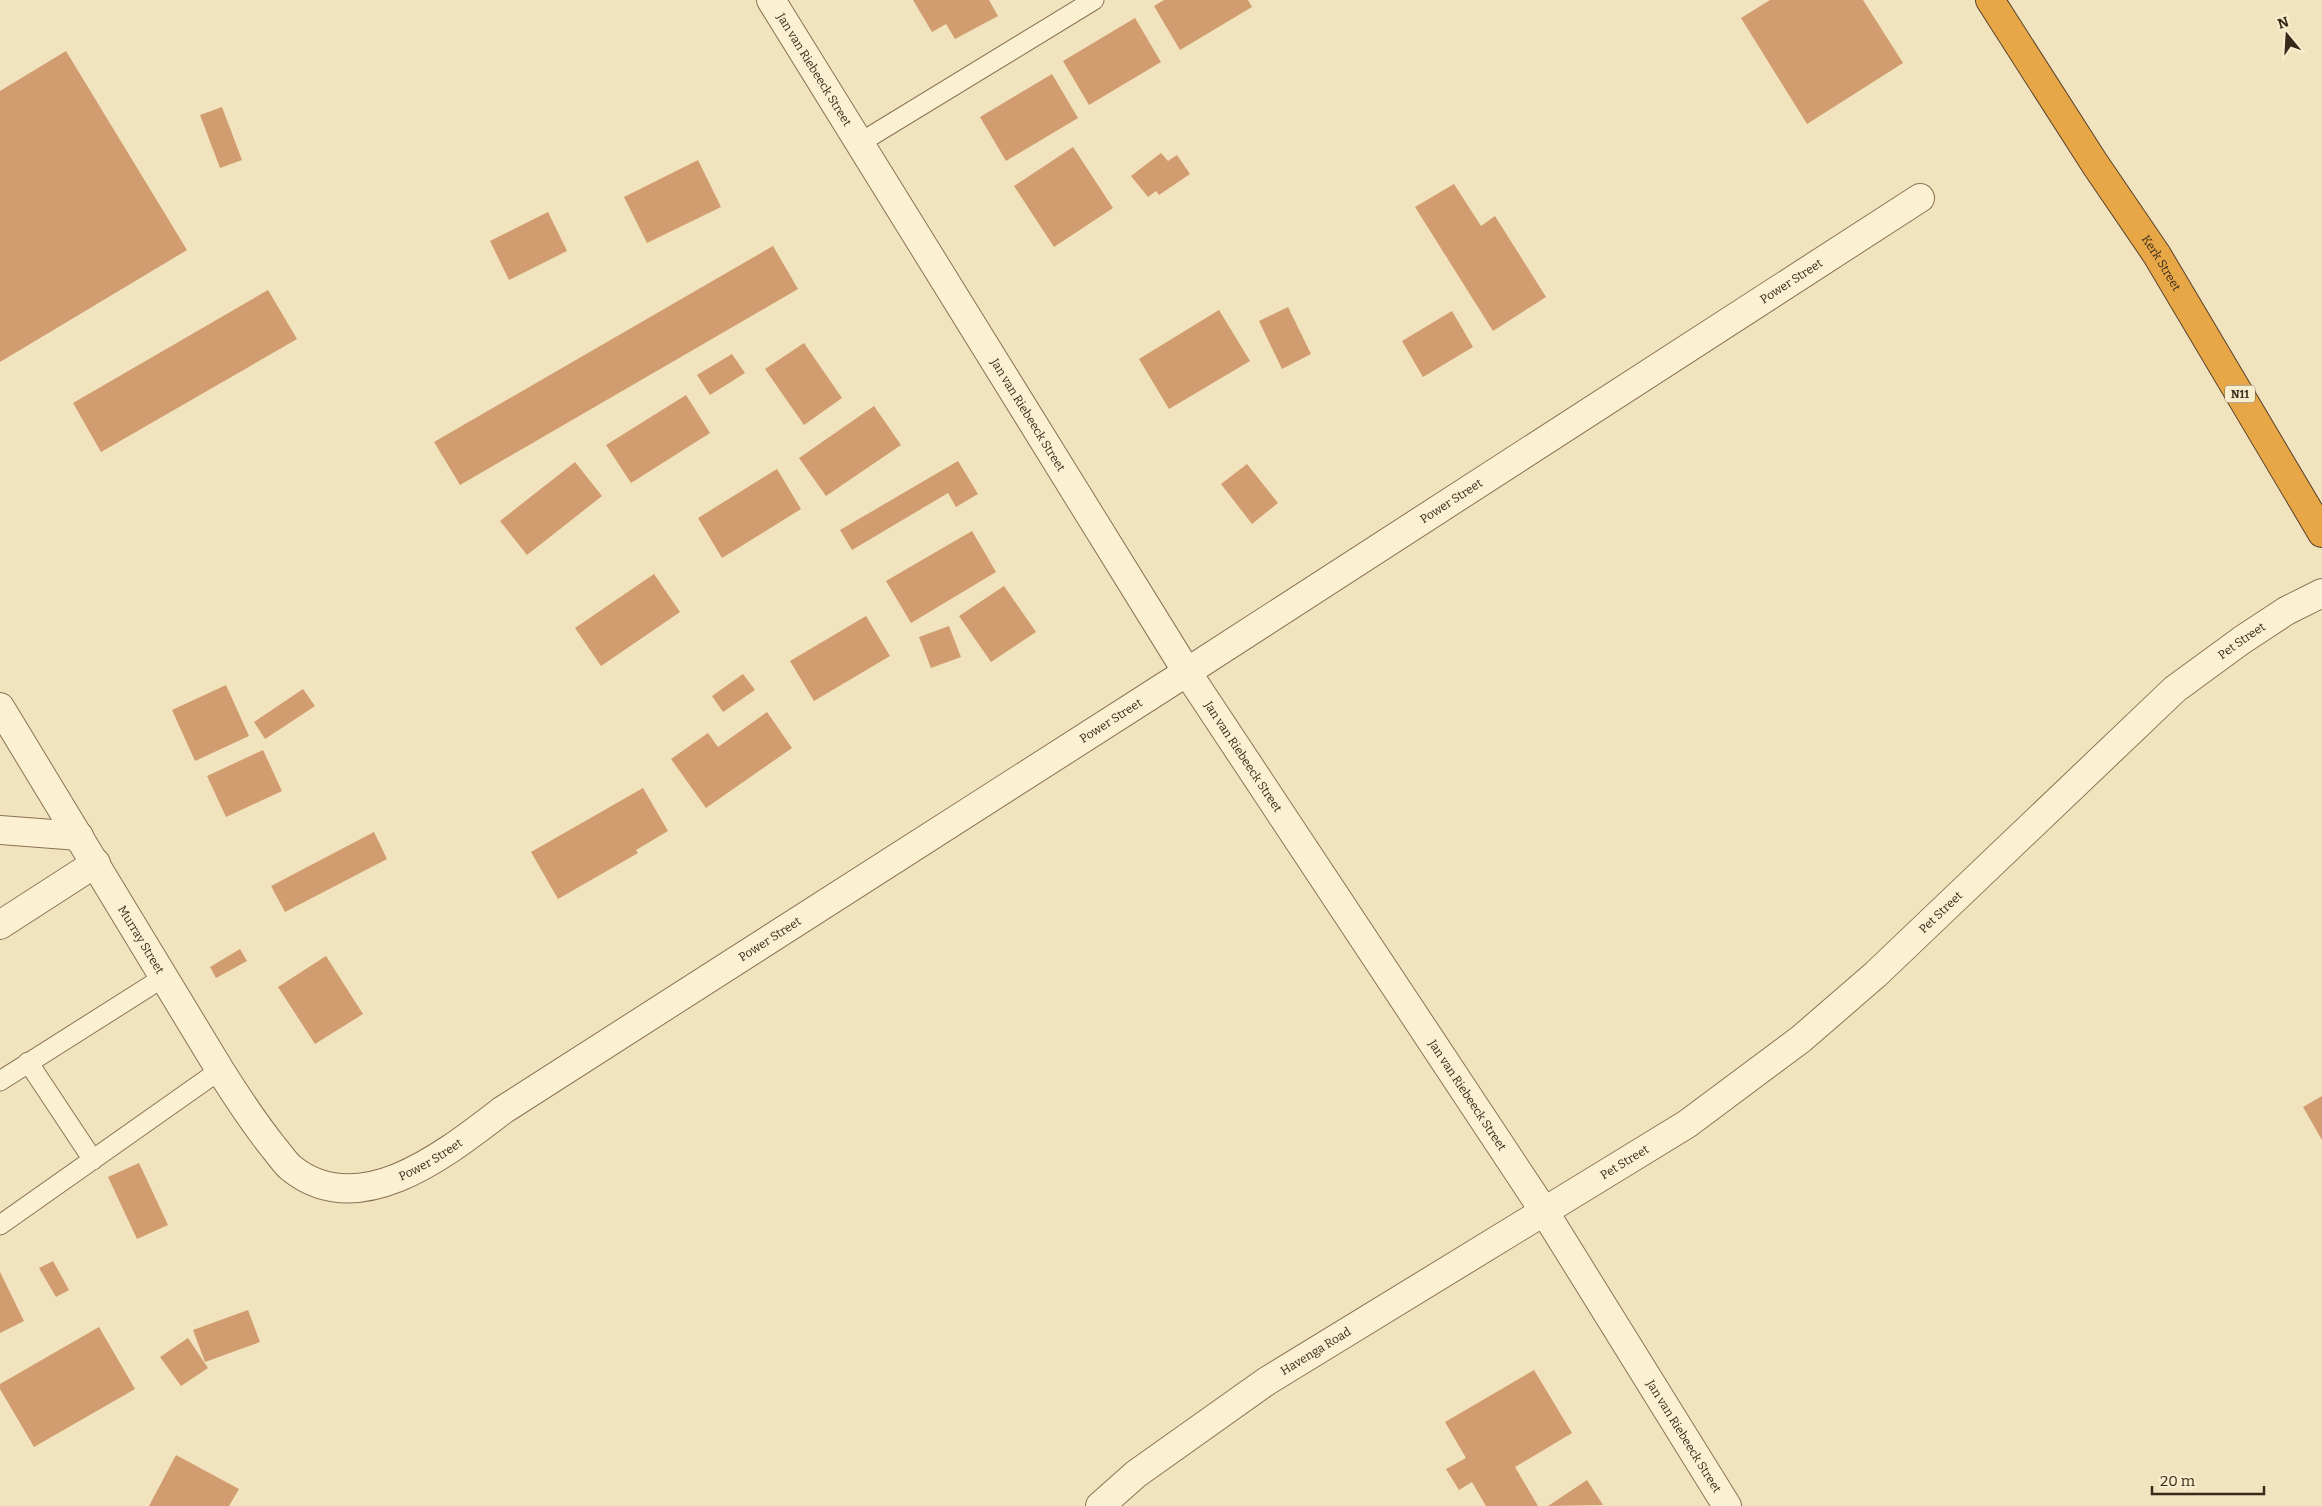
<svg xmlns="http://www.w3.org/2000/svg" width="2322" height="1506" font-family="Bitter,serif">
<style>
.building{fill:#d19d70}
.lines{fill:none;stroke-linecap:round;stroke-linejoin:round}
.lane-casing{stroke:#8a7355;stroke-width:21}
.street-casing{stroke:#8a7355;stroke-width:30}
.highway-casing{stroke:#57412a;stroke-width:30}
.lane{stroke:#fbf0d1;stroke-width:19}
.street{stroke:#fbf0d1;stroke-width:28}
.highway{stroke:#e7a747;stroke-width:28}
.labels{text-anchor:middle;dominant-baseline:central;stroke-width:5;stroke-linejoin:round;paint-order:stroke}
.shield{fill:#f8edcd;stroke:#726450;stroke-width:1}
.shield-label{font-size:11px;font-weight:bold;fill:#382a1b}
.street-label{font-size:12px;fill:#382a1b;stroke:#f8edcd}
</style>
<rect width="100%" height="100%" fill="#f1e3bd"/>
<!-- building -->
<path class="building" d="M913,0h76l9,16 -43,23 -9,-15 -14,8z
M1164,0h84l4,7 -72,43 -26,-44z
M1770,0h93l40,63 -96,61 -66,-106z
M1135,18l26,44 -72,43 -26,-44z
M66,51l121,199 -187,112v-271z
M1052,74l26,44 -72,43 -26,-44z
M222,107l20,53 -22,8 -20,-53z
M1073,147l40,61 -59,39 -40,-61z
M1161,153l7,8 9,-6 13,19 -31,21 -3,-4 -8,6 -17,-21z
M698,160l23,47 -74,36 -23,-46z
M1454,184l27,42 14,-10 51,81 -53,34 -78,-124z
M548,212l19,39 -58,29 -19,-39z
M773,246l25,43 -338,196 -26,-43z
M268,290l29,49 -196,113 -28,-49z
M1288,307l23,47 -29,15 -23,-48z
M1219,310l31,51 -81,48 -30,-50z
M1452,311l21,36 -50,30 -21,-36z
M804,343l38,55 -38,27 -39,-56z
M732,354l13,19 -35,22 -13,-20z
M686,395l24,38 -79,50 -25,-38z
M874,406l27,39 -75,51 -27,-38z
M958,461l20,33 -22,13 -8,-14 -96,57 -12,-20z
M575,462l27,34 -75,59 -27,-34z
M1247,464l31,39 -26,21 -31,-40z
M777,469l24,40 -79,49 -24,-40z
M972,531l24,41 -85,51 -25,-42z
M654,574l26,38 -79,54 -26,-38z
M1004,586l32,46 -45,30 -32,-46z
M866,616l24,40 -76,45 -24,-40z
M949,626l12,31 -30,11 -12,-31z
M743,674l12,16 -32,22 -11,-16z
M226,685l23,51 -54,25 -23,-51z
M303,689l12,17 -50,33 -11,-17z
M767,712l25,36 -86,60 -35,-49 37,-26 10,14z
M263,750l19,41 -56,26 -19,-41z
M643,788l25,43 -32,19 2,3 -80,46 -27,-47z
M374,832l13,27 -102,53 -14,-26z
M240,949l7,12 -31,17 -6,-11z
M326,956l37,58 -48,30 -37,-57z
M2322,1096v44l-19,-33z
M139,1163l29,62 -31,14 -29,-62z
M53,1261l16,29 -13,7 -17,-29z
M0,1272l24,49 -24,12z
M248,1310l12,32 -55,20 -12,-32z
M99,1327l36,62 -101,58 -34,-58v-5z
M188,1338l20,30 -27,18 -21,-29z
M1534,1370l38,63 -57,34 23,39h-52l-14,-24 -13,8 -13,-21 20,-11 -21,-36z
M176,1455l63,34 -10,17h-80z
M1587,1480l16,25 -55,1z"/>
<g class="lines">
<defs>
<path id="lane" d="M858,144l236,-144
M28,1062l65,98
M0,1081l164,-104
M0,1225l220,-155"/>
<g id="street">
<path id="s1" d="M771,0l416,672 357,539 183,295"/>
<path id="s2" d="M0,707l220,363c17,27 34,53 54,78 6,7 11,15 17,20 69,56 157,-16 212,-58l684,-438 733,-474"/>
<path d="M0,830l79,6"/>
<path d="M0,925l96,-62"/>
<path id="s3" d="M1100,1506l36,-32 131,-93 420,-257 114,-85 75,-65 299,-285 67,-49 44,-29 36,-18"/>
</g>
<g id="highway">
<path id="s4" d="M1990,0l105,164 62,91 165,278"/>
</g>
</defs>
<!-- lane casing -->
<use href="#lane" class="lane-casing"/>
<!-- street casing -->
<use href="#street" class="street-casing"/>
<!-- highway casing -->
<use href="#highway" class="highway-casing"/>
<!-- lane -->
<use href="#lane" class="lane"/>
<!-- street -->
<use href="#street" class="street"/>
<!-- highway -->
<use href="#highway" class="highway"/>
</g>
<g class="labels">
<!-- shield labels -->
<rect class="shield" x="2225" y="385.5" width="30" height="17" rx="4"/>
<g class="shield-label">
<text x="2240" y="394">N11</text>
</g>
<!-- street labels -->
<g class="street-label">
<text stroke="none"><textPath href="#s1" startOffset="82">Jan van Riebeeck Street</textPath></text>
<text stroke="none"><textPath href="#s4" startOffset="314">Kerk Street</textPath></text>
<text stroke="none"><textPath href="#s2" startOffset="2316">Power Street</textPath></text>
<text stroke="none"><textPath href="#s1" startOffset="488">Jan van Riebeeck Street</textPath></text>
<text stroke="none"><textPath href="#s2" startOffset="1911">Power Street</textPath></text>
<text stroke="none"><textPath href="#s3" startOffset="1438">Pet Street</textPath></text>
<text stroke="none"><textPath href="#s2" startOffset="1506">Power Street</textPath></text>
<text stroke="none"><textPath href="#s1" startOffset="892">Jan van Riebeeck Street</textPath></text>
<text stroke="none"><textPath href="#s3" startOffset="1032">Pet Street</textPath></text>
<text stroke="none"><textPath href="#s2" startOffset="1101">Power Street</textPath></text>
<text stroke="none"><textPath href="#s2" startOffset="272">Murray Street</textPath></text>
<text stroke="none"><textPath href="#s1" startOffset="1298">Jan van Riebeeck Street</textPath></text>
<text stroke="none"><textPath href="#s2" startOffset="696">Power Street</textPath></text>
<text stroke="none"><textPath href="#s3" startOffset="628">Pet Street</textPath></text>
<text stroke="none"><textPath href="#s3" startOffset="266">Havenga Road</textPath></text>
<text stroke="none"><textPath href="#s1" startOffset="1702">Jan van Riebeeck Street</textPath></text>
</g>
</g>
<!-- north arrow -->
<g transform="translate(2287 35) rotate(342)" stroke="#f8edcd" stroke-width="4" paint-order="stroke">
<path d="M0-4L9 19L0 12L-9 19Z" fill="#382a1b"/>
<text y="-8" font-size="14" font-weight="bold" text-anchor="middle" fill="#382a1b">N</text>
</g>
<!-- scale -->
<path d="M2152 1486v8h112v-8" fill="none" stroke="#382a1b" stroke-width="2.5"/>
<text x="2160" y="1486" font-size="15" fill="#382a1b" stroke="#f8edcd" stroke-width="4" paint-order="stroke">20 m</text>
</svg>
